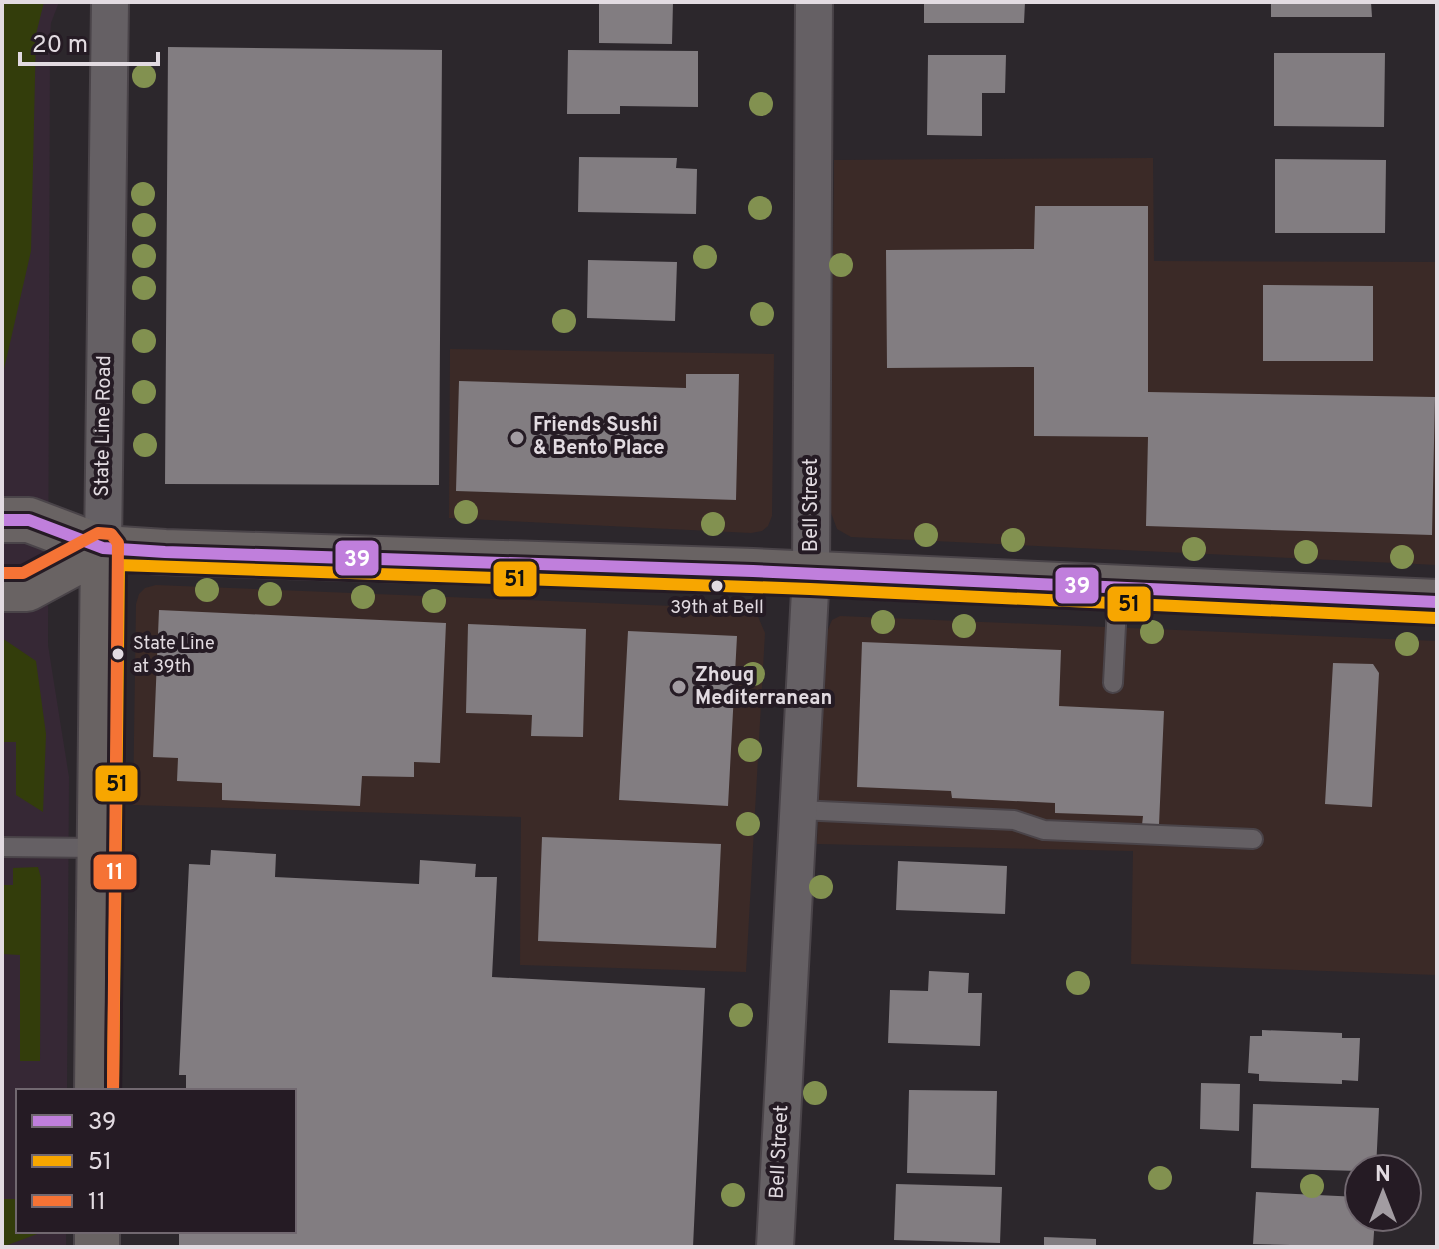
<svg xmlns="http://www.w3.org/2000/svg" width="1439" height="1249" font-family="Overpass,sans-serif">
<style>
.commercial{fill:#3b2a27}
.built{fill:#362835}
.green{fill:#333d0b}
.building{fill:#827d81}
.lines{fill:none;stroke-linecap:round;stroke-linejoin:round}
.lane-casing{stroke:#4a4449;stroke-width:22}
.street-casing{stroke:#4a4449;stroke-width:40}
.secondary-casing{stroke:#4a4449;stroke-width:48}
.lane{stroke:#656064;stroke-width:18}
.street{stroke:#656064;stroke-width:36}
.secondary{stroke:#696363;stroke-width:44}
.bus-1-casing{stroke:#251b24;stroke-width:18}
.bus-2-casing{stroke:#251b24;stroke-width:18}
.bus-3-casing{stroke:#251b24;stroke-width:18}
.bus-1{stroke:#c07fdc;stroke-width:12}
.bus-2{stroke:#f7a600;stroke-width:12}
.bus-3{stroke:#f57335;stroke-width:12}
.tree{fill:#829150}
.poi-dot{fill:#a29ca2;stroke:#251b24;stroke-width:3}
.bus-dot{fill:#e2dbe1;stroke:#251b24;stroke-width:3}
.labels{text-anchor:middle;dominant-baseline:central;stroke-width:8;stroke-linejoin:round;paint-order:stroke}
.bus-label{font-size:18px;fill:#e2dbe1;stroke:#251b24}
.street-label{font-size:20px;fill:#e2dbe1;stroke:#251b24}
.poi-label{font-size:20px;font-weight:bold;fill:#e2dbe1;stroke:#251b24;text-anchor:start}
.line-badge{stroke:#251b24;stroke-width:3}
.badge-label{font-size:22px;text-anchor:middle;font-weight:bold;fill:#fff}
.pale-badge-label{font-size:22px;text-anchor:middle;font-weight:bold;fill:#111}
</style>
<rect width="100%" height="100%" fill="#2c272c"/>
<!-- commercial -->
<path class="commercial" d="M1153,158l1,103 283,1v303l-586,-28 -14,-8 -7,-19 4,-350z
M450,349l324,5 -2,162 -4,10 -6,5 -11,2 -302,-15z
M156,585l590,24 10,3 9,21 -19,339 -226,-7 1,-148 -388,-12 3,-201 3,-10 6,-6z
M840,616l597,25v334l-306,-11 2,-113 -316,-7 7,-205 8,-19z"/>
<!-- built -->
<path class="built" d="M2,2h57l-8,21 -1,14 -2,608 21,132 -2,314h-49v140h48v16h-64z"/>
<!-- green -->
<path class="green" d="M2,2h42l-8,32 -5,217 -29,127z
M2,638l34,23 10,73 -3,78 -27,-17v-53h-14z
M38,867l3,11 -1,183h-20v-106l-18,-1v-69h11v-17z
M2,1199h16v32h22v2l-38,14z"/>
<!-- building -->
<path class="building" d="M599,2h74l-1,42 -73,-1z
M924,2h101l-1,21h-100z
M1271,2h100l1,15h-101z
M168,47l274,3 -3,435 -274,-1z
M568,50l130,1v56l-78,-1v8h-53z
M1274,53h111l-1,74 -110,-1z
M928,55h78l-1,38h-23v43l-55,-1z
M579,157l98,1 -1,10 21,1 -1,45 -118,-2z
M1275,159l111,1 -1,73h-110z
M1035,206h113v186l287,5 -3,138 -286,-9 2,-89 -114,-1v-69l-147,1 -1,-118 148,-1z
M588,260l89,2 -2,59 -88,-3z
M1263,285l110,1v75h-110z
M686,374h53l-3,126 -280,-9 3,-110 227,7z
M159,610l287,13 -6,140 -26,-1v15l-52,-1 -2,30 -138,-6v-17l-45,-2 1,-23 -25,-1z
M468,624l118,5 -3,108 -52,-1 1,-21 -66,-2z
M628,631l109,5 -9,170 -109,-6z
M862,642l199,8 -2,56 105,5 -5,114h-17l1,-9 -88,-3v-10l-103,-5 -1,-7 -94,-4z
M1333,663l40,1 6,9 -7,134 -47,-3z
M542,837l179,7 -5,104 -178,-7z
M211,850l65,4 -1,23 144,7 1,-24 56,4 -1,13h22l-5,100 213,11 -12,259h-514v-16h115v-140h-108v-16h-7l10,-211 21,1z
M898,861l109,5 -2,48 -109,-4z
M929,971l40,2 -1,20h14l-2,53 -92,-3 2,-53 38,1z
M1262,1030l80,3v5h18l-2,43 -16,-1v4l-83,-3v-7l-11,-1 2,-37h12z
M1201,1083l39,1 -1,47 -39,-2z
M909,1090l88,1 -2,84 -88,-2z
M1253,1104l126,4 -3,61h-17v2l-108,-3z
M896,1184l106,3 -2,56 -106,-3z
M1256,1192l103,5v20h16l-2,30 -120,-3z
M1044,1237l52,2v8h-52z"/>
<g class="lines">
<defs>
<path id="lane" d="M1113,683l5,-96
M799,810l215,10 30,10 209,9
M2,847l97,1"/>
<path id="street" d="M103,548l7,-546
M775,1247l36,-674 3,-571"/>
<path id="secondary" d="M2,520h27l74,28 62,4 588,19 684,31
M2,589h25l76,-41
M97,1091l6,-543
M97,1247v-16"/>
</defs>
<!-- lane casing -->
<use href="#lane" class="lane-casing"/>
<!-- street casing -->
<use href="#street" class="street-casing"/>
<!-- secondary casing -->
<use href="#secondary" class="secondary-casing"/>
<!-- lane -->
<use href="#lane" class="lane"/>
<!-- street -->
<use href="#street" class="street"/>
<!-- secondary -->
<use href="#secondary" class="secondary"/>
<defs>
<path id="bus-1" d="M2,520h27l74,28 62,4 588,19 684,31"/>
<path id="bus-2" d="M113,1091l6,-526 691,24 626,29"/>
<path id="bus-3" d="M2,573h21l75,-40 13,1 7,9 -5,548"/>
</defs>
<!-- bus-1 casing -->
<use href="#bus-1" class="bus-1-casing"/>
<!-- bus-2 casing -->
<use href="#bus-2" class="bus-2-casing"/>
<!-- bus-3 casing -->
<use href="#bus-3" class="bus-3-casing"/>
<!-- bus-1 -->
<use href="#bus-1" class="bus-1"/>
<!-- bus-2 -->
<use href="#bus-2" class="bus-2"/>
<!-- bus-3 -->
<use href="#bus-3" class="bus-3"/>
</g>
<!-- trees -->
<g class="tree">
<circle cx="144" cy="76" r="12"/>
<circle cx="761" cy="104" r="12"/>
<circle cx="143" cy="194" r="12"/>
<circle cx="760" cy="208" r="12"/>
<circle cx="144" cy="225" r="12"/>
<circle cx="144" cy="256" r="12"/>
<circle cx="705" cy="257" r="12"/>
<circle cx="841" cy="265" r="12"/>
<circle cx="144" cy="288" r="12"/>
<circle cx="762" cy="314" r="12"/>
<circle cx="564" cy="321" r="12"/>
<circle cx="144" cy="341" r="12"/>
<circle cx="144" cy="392" r="12"/>
<circle cx="145" cy="445" r="12"/>
<circle cx="466" cy="512" r="12"/>
<circle cx="713" cy="524" r="12"/>
<circle cx="926" cy="535" r="12"/>
<circle cx="1013" cy="540" r="12"/>
<circle cx="1194" cy="549" r="12"/>
<circle cx="1306" cy="552" r="12"/>
<circle cx="1402" cy="557" r="12"/>
<circle cx="207" cy="590" r="12"/>
<circle cx="270" cy="594" r="12"/>
<circle cx="363" cy="597" r="12"/>
<circle cx="434" cy="601" r="12"/>
<circle cx="883" cy="622" r="12"/>
<circle cx="964" cy="626" r="12"/>
<circle cx="1152" cy="632" r="12"/>
<circle cx="1407" cy="644" r="12"/>
<circle cx="753" cy="674" r="12"/>
<circle cx="750" cy="750" r="12"/>
<circle cx="748" cy="824" r="12"/>
<circle cx="821" cy="887" r="12"/>
<circle cx="1078" cy="983" r="12"/>
<circle cx="741" cy="1015" r="12"/>
<circle cx="815" cy="1093" r="12"/>
<circle cx="1160" cy="1178" r="12"/>
<circle cx="1312" cy="1186" r="12"/>
<circle cx="733" cy="1195" r="12"/>
</g>
<!-- markers -->
<g class="poi-dot">
<circle cx="517" cy="438" r="8"/>
<circle cx="679" cy="687" r="8"/>
</g>
<g class="bus-dot">
<circle cx="717" cy="586" r="7"/>
<circle cx="118" cy="654" r="7"/>
</g>
<g class="labels">
<!-- bus labels -->
<g class="bus-label">
<text x="717" y="608">39th at Bell</text>
<text x="133" y="644" text-anchor="start">State Line<tspan x="133" dy="23">at 39th</tspan></text>
</g>
<!-- street labels -->
<g class="street-label">
<text transform="translate(104 426) rotate(-89)">State Line Road</text>
<text transform="translate(812 505) rotate(-90)">Bell Street</text>
<text transform="translate(780 1152) rotate(-87)">Bell Street</text>
</g>
<!-- poi labels -->
<g class="poi-label">
<text x="533" y="426">Friends Sushi<tspan x="533" dy="23">&amp; Bento Place</tspan></text>
<text x="695" y="676">Zhoug<tspan x="695" dy="23">Mediterranean</tspan></text>
</g>
</g>
<g class="line-badge">
<rect x="334" y="539" width="46" height="38" rx="8" fill="#c07fdc"/>
<rect x="492" y="560" width="46" height="38" rx="8" fill="#f7a600"/>
<rect x="1054" y="566" width="46" height="39" rx="8" fill="#c07fdc"/>
<rect x="1106" y="585" width="46" height="38" rx="8" fill="#f7a600"/>
<rect x="94" y="764" width="45" height="39" rx="8" fill="#f7a600"/>
<rect x="92" y="853" width="46" height="38" rx="8" fill="#f57335"/>
</g>
<g class="badge-label">
<text x="357" y="566">39</text>
<text x="1077" y="593">39</text>
<text x="115" y="879">11</text>
</g>
<g class="pale-badge-label">
<text x="515" y="586">51</text>
<text x="1129" y="611">51</text>
<text x="117" y="791">51</text>
</g>
<!-- border -->
<rect width="1439" height="1249" fill="none" stroke="#e2dbe1" stroke-width="8"/>
<!-- legend -->
<rect x="16" y="1089" width="280" height="144" fill="#251b24" stroke="#716870" stroke-width="2"/>
<rect x="32" y="1115" width="40" height="12" fill="#c07fdc" stroke="#716870" stroke-width="2"/>
<text x="88" y="1129" font-size="24" fill="#e2dbe1">39</text>
<rect x="32" y="1155" width="40" height="12" fill="#f7a600" stroke="#716870" stroke-width="2"/>
<text x="88" y="1169" font-size="24" fill="#e2dbe1">51</text>
<rect x="32" y="1195" width="40" height="12" fill="#f57335" stroke="#716870" stroke-width="2"/>
<text x="88" y="1209" font-size="24" fill="#e2dbe1">11</text>
<!-- north arrow -->
<g transform="translate(1383 1193)"><circle r="38" fill="#251b24" stroke="#716870" stroke-width="2"/>
<path d="M0-6L14 30L0 20L-14 30Z" fill="#a29ca2"/>
<text y="-12" font-size="22" font-weight="bold" text-anchor="middle" fill="#e2dbe1">N</text>
</g>
<!-- scale -->
<path d="M20 52v12h138v-12" fill="none" stroke="#e2dbe1" stroke-width="4"/>
<text x="32" y="52" font-size="24" fill="#e2dbe1" stroke="#251b24" stroke-width="6" paint-order="stroke">20 m</text>
</svg>
